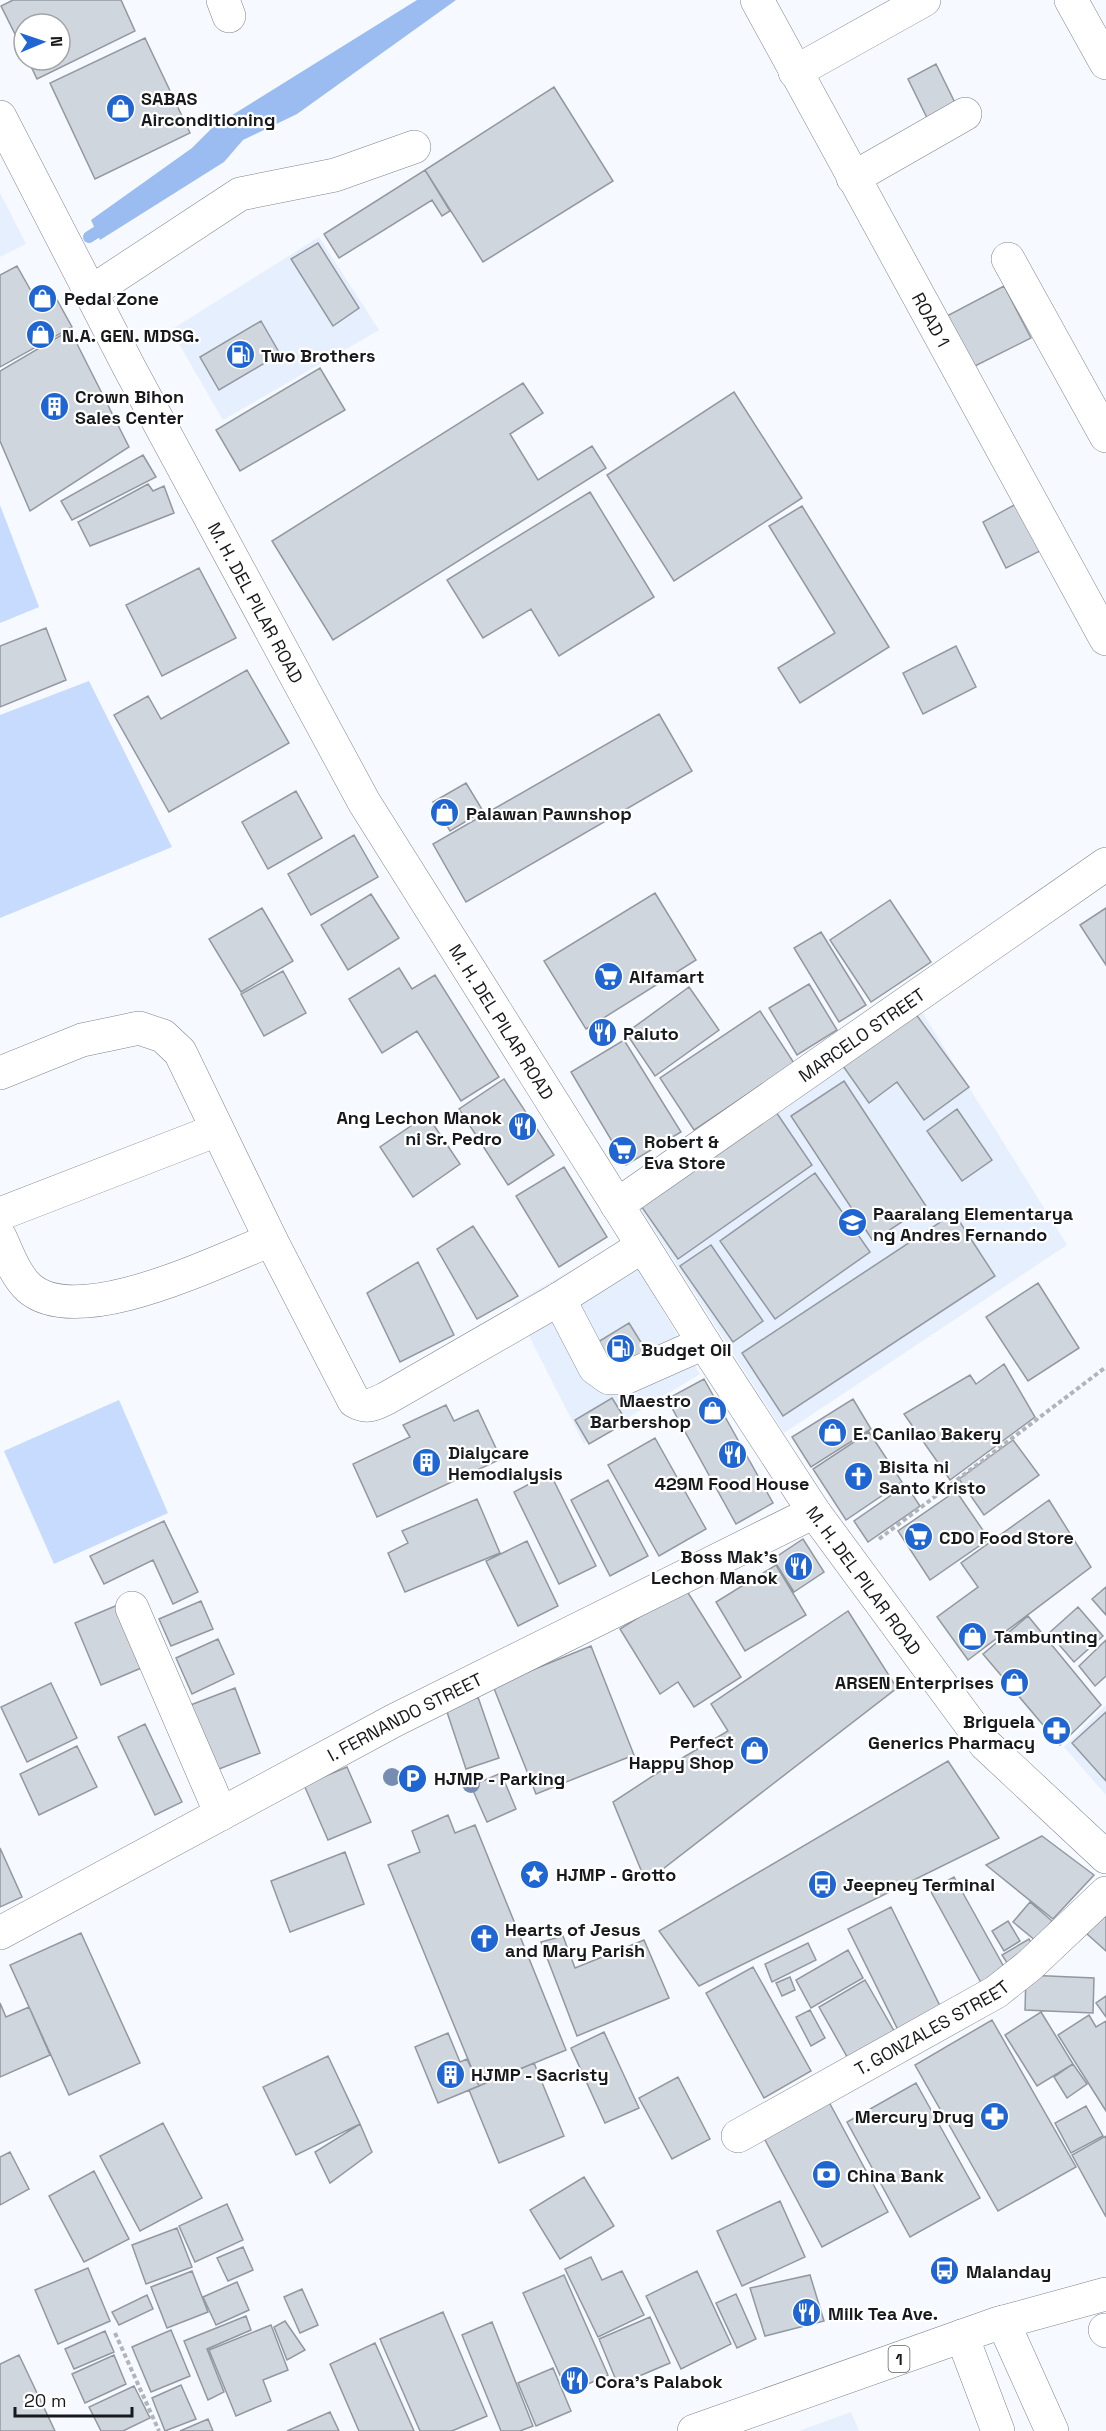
<svg xmlns="http://www.w3.org/2000/svg" width="1106" height="2431" font-family="'Space Grotesk',sans-serif">
<style>
.built{fill:#e5effe}
.green{fill:#c6dbfd}
.water{fill:#9bbcf1}
.lines{fill:none;stroke-linecap:round;stroke-linejoin:round}
.stream{stroke:#9bbcf1;stroke-width:12}
.building{fill:#d0d6de;stroke:#9398a0;stroke-width:1.5}
.minor-casing{stroke:#7f848b;stroke-width:34}
.major-casing{stroke:#7f848b;stroke-width:34}
.highway-casing{stroke:#7f848b;stroke-width:34}
.path{stroke:#b1b4b9;stroke-width:4;stroke-dasharray:4.5 3;stroke-linecap:butt}
.minor{stroke:#fff;stroke-width:33}
.major{stroke:#fff;stroke-width:33}
.highway{stroke:#fff;stroke-width:33}
.tree{fill:#768db1}
.labels{text-anchor:middle;dominant-baseline:central;stroke-width:4.5;stroke-linejoin:round;paint-order:stroke}
.shield{fill:#fff;stroke:#5d5e60;stroke-width:1.5}
.shield-label{font-size:16px;font-weight:bold;fill:#17191c}
.poi-label{font-size:18px;font-weight:bold;fill:#17191c;stroke:#fff;text-anchor:start}
.street-label{font-size:18px;fill:#17191c;stroke:#fff}
</style>
<rect width="100%" height="100%" fill="#f6f9ff"/>
<!-- built -->
<path class="built" d="M0,193l26,51 -26,13z
M319,237l60,93 -156,90 -52,-90z
M920,1009l147,236 -283,188 -149,-233z
M622,1241l78,133 -116,70 -71,-140z
M1106,1705v90l-42,-48z
M851,2412l8,19h-60z"/>
<!-- green -->
<path class="green" d="M0,505l39,102 -39,16z
M89,681l83,166 -172,71v-203z
M119,1400l49,113 -114,51 -50,-113z"/>
<!-- water -->
<path class="water" d="M417,0h39l-159,114 -54,26 -19,22 -124,78 -9,-20 101,-72 21,-21z"/>
<g class="lines">
<!-- stream -->
<path class="stream" d="M89,237l22,-14"/>
</g>
<!-- building -->
<path class="building" d="M13,0h108l14,31 -98,48 -9,-19h32v-36h-36v28l-23,-46z
M145,38l45,95 -95,46 -45,-96z
M936,64l23,47 -28,15 -23,-47z
M554,87l59,94 -130,81 -58,-92z
M425,170l25,41 -8,5 -10,-16 -93,58 -15,-24z
M318,243l41,65 -26,18 -42,-67z
M17,266l18,32 16,-9 21,38 -72,40v-92z
M1004,286l27,52 -60,30 -26,-51z
M261,321l19,33 -61,36 -19,-33z
M70,330l59,117 -99,64 -30,-70v-70z
M320,368l25,42 -105,61 -24,-41z
M523,383l20,30 -33,21 28,46 54,-34 14,22 -273,172 -61,-99z
M734,392l68,106 -128,83 -67,-106z
M143,455l13,22 -84,43 -11,-19z
M148,484l5,7 11,-5 10,27 -84,33 -12,-24z
M590,492l64,105 -95,59 -28,-47 -48,29 -36,-58z
M1016,504l24,47 -34,17 -23,-46z
M802,506l87,141 -89,56 -22,-35 57,-35 -66,-107z
M199,568l37,70 -74,38 -36,-71z
M46,628l20,52 -66,27v-61z
M956,646l20,41 -53,27 -20,-41z
M247,670l42,73 -120,69 -55,-97 34,-19 13,23z
M659,714l33,57 -226,131 -33,-58z
M466,783l17,28 -33,20 -17,-29z
M296,791l26,47 -54,31 -26,-47z
M354,835l24,42 -67,38 -23,-41z
M655,893l41,67 -110,69 -42,-68z
M371,894l28,44 -51,32 -27,-45z
M890,900l41,62 -60,40 -41,-62z
M262,908l31,53 -52,31 -32,-53z
M1106,908v57l-26,-40z
M821,932l45,73 -27,17 -45,-74z
M399,968l13,21 23,-14 64,102 -38,24 -44,-70 -35,22 -33,-54z
M283,971l23,42 -42,23 -23,-42z
M809,984l28,46 -40,25 -28,-47z
M689,987l30,43 -64,46 -29,-43z
M760,1011l34,52 -100,67 -34,-52z
M915,1013l54,74 -45,33 -27,-38 -28,21 -26,-37z
M624,1040l57,92 -55,33 -55,-93z
M504,1079l50,76 -46,30 -49,-76z
M844,1081l82,125 -53,35 -82,-125z
M774,1109l38,56 -134,94 -39,-56z
M957,1109l35,51 -30,21 -35,-50z
M427,1115l33,49 -47,33 -33,-50z
M564,1167l43,70 -48,30 -43,-71z
M815,1173l55,79 -95,67 -55,-78z
M954,1213l41,63 -212,140 -41,-63z
M473,1226l45,70 -41,23 -40,-70z
M711,1245l52,76 -30,21 -53,-76z
M418,1262l36,73 -54,27 -33,-69z
M1038,1283l41,65 -51,33 -42,-64z
M629,1323l18,29 -36,22 -18,-29z
M1004,1364l31,53 -85,63 -46,-66 66,-39 6,9z
M704,1379l69,124 -37,21 -69,-125z
M612,1398l15,24 -38,22 -14,-24z
M853,1399l18,30 -60,38 -19,-30z
M446,1405l8,16 24,-11 23,49 -124,58 -24,-53 57,-27 -7,-12z
M869,1432l33,50 -56,38 -33,-51z
M655,1438l51,91 -47,27 -51,-91z
M1013,1440l26,35 -55,40 -25,-36z
M550,1473l46,93 -37,18 -45,-92z
M608,1480l40,76 -38,20 -39,-76z
M906,1485l14,21 -52,36 -14,-21z
M956,1491l33,48 -59,41 -32,-49z
M477,1499l23,54 -95,39 -17,-39 20,-10 -6,-12z
M1049,1500l42,67 -123,93 -31,-43 41,-30 -17,-24z
M164,1521l34,71 -25,12 -20,-44 -49,24 -14,-28z
M803,1539l21,33 -30,20 -21,-33z
M527,1541l31,65 -40,20 -32,-65z
M776,1565l30,50 -61,36 -29,-49z
M1106,1587v28l-14,-16z
M685,1588l56,89 -47,30 -16,-25 -18,12 -40,-65z
M201,1601l12,28 -42,17 -12,-27z
M120,1604l26,62 -45,19 -26,-62z
M1078,1607l25,29 -29,26 -25,-29z
M848,1611l49,77 -251,194 -33,-80 49,-32 66,-39 -17,-27z
M1028,1616l73,89 -41,40 -77,-91z
M218,1639l16,35 -42,20 -16,-36z
M1106,1640v36l-11,10 -16,-20z
M591,1646l43,109 -98,39 -43,-108z
M51,1683l26,55 -50,24 -26,-55z
M235,1688l25,65 -46,18 -26,-65z
M478,1697l21,61 -33,11 -20,-60z
M1106,1712v69l-34,-38z
M145,1724l37,78 -27,13 -37,-78z
M77,1746l20,41 -58,28 -19,-41z
M948,1761l51,77 -300,148 -40,-55z
M347,1767l24,55 -43,18 -24,-55z
M501,1773l15,36 -29,13 -16,-36z
M448,1815l7,18 20,-8 91,225 -87,36 -91,-221 32,-13 -8,-21z
M1042,1836l52,39 -41,44 -67,-54z
M0,1848l22,49 -22,10z
M345,1852l19,52 -74,28 -19,-51z
M954,1877l55,99 -24,14 -55,-100z
M1030,1902l22,19 -16,20 -23,-19z
M891,1907l53,107 -43,22 -53,-107z
M1106,1910v41l-19,-17z
M1008,1921l12,20 -16,10 -12,-20z
M81,1933l59,130 -71,32 -59,-130z
M563,1936l12,32 69,-28 25,58 -92,38 -36,-94z
M1029,1939l8,14 -26,16 -9,-14z
M808,1943l8,17 -44,22 -7,-18z
M848,1950l15,28 -52,30 -15,-28z
M753,1967l58,104 -47,27 -58,-105z
M1026,1975l68,3 -1,35 -68,-3z
M790,1977l5,13 -13,6 -6,-13z
M865,1980l32,56 -47,26 -31,-55z
M1106,1996v21l-10,-14z
M0,2003l6,14 23,-10 21,48 -50,22z
M810,2010l15,28 -14,8 -15,-29z
M1041,2012l32,52 -36,22 -32,-51z
M1089,2015l7,12 10,-6v90l-48,-76z
M992,2020l84,147 -78,44 -83,-146z
M604,2032l35,76 -34,15 -34,-75z
M448,2033l12,29 7,-3 12,27 -41,17 -23,-56z
M328,2056l32,68 -64,31 -33,-68z
M534,2063l30,73 -65,27 -30,-73z
M1073,2064l14,20 -20,14 -13,-21z
M678,2077l32,62 -38,20 -33,-61z
M916,2083l64,115 -70,39 -63,-115z
M829,2102l59,110 -66,35 -58,-109z
M1086,2106l17,30 -32,17 -16,-30z
M163,2123l39,75 -62,33 -40,-75z
M360,2124l12,28 -42,31 -15,-31z
M1106,2136v81l-34,-62z
M10,2152l19,37 -29,16v-48z
M94,2171l35,68 -45,23 -35,-66z
M584,2177l30,49 -54,33 -30,-49z
M780,2201l25,56 -63,29 -25,-55z
M227,2204l16,36 -48,22 -16,-36z
M177,2228l15,39 -46,17 -14,-39z
M243,2247l10,23 -25,11 -11,-23z
M591,2257l11,23 20,-9 22,44 -46,22 -33,-68z
M88,2268l22,53 -52,23 -23,-54z
M192,2271l16,41 -41,16 -16,-41z
M697,2271l34,73 -50,25 -35,-73z
M564,2275l44,100 -40,18 -45,-100z
M810,2275l14,46 -59,15 -15,-48z
M237,2282l12,28 -33,15 -13,-28z
M302,2289l16,36 -18,8 -16,-36z
M736,2294l20,45 -19,9 -21,-45z
M147,2295l6,14 -34,16 -7,-13z
M443,2312l44,104 -35,15h-32l-40,-92z
M246,2316l5,14 -44,19 17,43 -16,8 -24,-59z
M650,2317l20,46 -52,22 -19,-46z
M285,2321l20,29 -18,10 -13,-33z
M492,2322l41,104 -13,5h-19l-39,-96z
M271,2325l17,45 -25,10 8,21 -35,15 -27,-66z
M171,2330l19,46 -39,16 -19,-45z
M105,2331l9,21 -40,17 -9,-20z
M375,2343l39,88h-55l-29,-67z
M19,2355l36,76h-55v-67z
M114,2355l12,29 -41,19 -13,-29z
M553,2368l18,43 -35,15 -18,-43z
M181,2385l15,34 -31,12 -13,-33z
M134,2386l16,32 -27,13h-22l-12,-24z
M330,2412l9,19h-52z
M208,2419l5,12h-33z"/>
<g class="lines">
<defs>
<g id="minor">
<path d="M223,0l6,16"/>
<path id="s1" d="M757,0l349,639"/>
<path d="M1071,0l35,63"/>
<path d="M795,72l129,-72"/>
<path d="M853,178l112,-64"/>
<path d="M1008,259l98,177"/>
<path d="M91,292l149,-98 95,-19 79,-28"/>
<path d="M0,1073l82,-33 57,-12 24,8 17,16 91,188 83,161c13,8 21,3 33,-3l172,-99 84,-53"/>
<path id="s2" d="M617,1205l489,-341"/>
<path d="M0,1214l217,-84"/>
<path d="M0,1237c8,17 15,38 29,51 50,43 188,-27 242,-48"/>
<path d="M559,1299l36,69 14,10h16l79,-35"/>
<path d="M132,1608l89,206"/>
<path id="s3" d="M0,1933l395,-213 419,-208"/>
<path id="s4" d="M738,2136l258,-144 34,-27 76,-72"/>
<path d="M1003,2322l49,109"/>
<path d="M1105,2330l1,1"/>
<path d="M962,2336l36,95"/>
</g>
<g id="major">
<path id="s5" d="M0,117l130,252 234,433 340,541 110,169 171,232 121,113"/>
</g>
<path id="highway" d="M694,2431l302,-107 110,-30"/>
</defs>
<!-- minor casing -->
<use href="#minor" class="minor-casing"/>
<!-- major casing -->
<use href="#major" class="major-casing"/>
<!-- highway casing -->
<use href="#highway" class="highway-casing"/>
<!-- path -->
<path class="path" d="M879,1539l227,-172
M115,2333l44,98"/>
<!-- minor -->
<use href="#minor" class="minor"/>
<!-- major -->
<use href="#major" class="major"/>
<!-- highway -->
<use href="#highway" class="highway"/>
</g>
<!-- trees -->
<g class="tree">
<circle cx="392" cy="1777" r="9"/>
<circle cx="471" cy="1784" r="9"/>
</g>
<!-- icons -->
<defs>
<symbol id="shop-disc" viewBox="-11 -11 22 22"><circle r="9.5" fill="#2066d2" stroke="#fff"/><path d="M-5-2.5h2.3a2.7 3.5 0 0 1 5.4 0H5L5.5 6h-11ZM-1.5-2.5h3a1.5 2.3 0 0 0-3 0Z" fill="#fff"/></symbol>
<symbol id="fuel-disc" viewBox="-11 -11 22 22"><circle r="9.5" fill="#2066d2" stroke="#fff"/><path d="M-5.5-6h7V0h2V4h1.3V-2.5L3-4.5l.8-.8L6-3V5H2.5V1h-1V6h-7ZM-4.2-4.7v3.2H.2V-4.7Z" fill="#fff"/></symbol>
<symbol id="building-disc" viewBox="-11 -11 22 22"><circle r="9.5" fill="#2066d2" stroke="#fff"/><path d="M-4-6H4V6H1V3H-1V6H-4ZM-2.5-4.3h1.7v1.8h-1.7ZM.8-4.3h1.7v1.8H.8ZM-2.5-1h1.7V.8h-1.7ZM.8-1h1.7V.8H.8Z" fill="#fff"/></symbol>
<symbol id="supermarket-disc" viewBox="-11 -11 22 22"><circle r="9.5" fill="#2066d2" stroke="#fff"/><path d="M-6-5.5h2.5l.6 2H6L4.5 2H-2.5L-4.4-4H-6ZM-1.5 3.2a1.3 1.3 0 1 0 .1 0ZM3 3.2a1.3 1.3 0 1 0 .1 0Z" fill="#fff"/></symbol>
<symbol id="restaurant-disc" viewBox="-11 -11 22 22"><circle r="9.5" fill="#2066d2" stroke="#fff"/><path d="M-5-6h1v4h1v-4h1v4h1v-4h1v5L-1.5 .5V6h-2V.5L-5-1ZM5-6V6H3V1.5H1.5Q1.5-4 5-6Z" fill="#fff"/></symbol>
<symbol id="school-disc" viewBox="-11 -11 22 22"><circle r="9.5" fill="#2066d2" stroke="#fff"/><path d="M0-5L7-2L0 1L-7-2ZM-4 1L0 2.5L4 1V4Q0 6-4 4Z" fill="#fff"/></symbol>
<symbol id="church-disc" viewBox="-11 -11 22 22"><circle r="9.5" fill="#2066d2" stroke="#fff"/><path d="M-1.2-6h2.4v3.5h3.3v2.4h-3.3V6h-2.4V-.1h-3.3v-2.4h3.3Z" fill="#fff"/></symbol>
<symbol id="pharmacy-disc" viewBox="-11 -11 22 22"><circle r="9.5" fill="#2066d2" stroke="#fff"/><path d="M-2-6h4v4h4v4h-4v4h-4v-4h-4v-4h4Z" fill="#fff"/></symbol>
<symbol id="parking-disc" viewBox="-11 -11 22 22"><circle r="9.5" fill="#2066d2" stroke="#fff"/><path d="M-3.5-5.5H1a3.5 3.5 0 0 1 0 7H-1V5.5H-3.5ZM-1-3.4V-.6H.8a1.4 1.4 0 0 0 0-2.8Z" fill="#fff"/></symbol>
<symbol id="sight-disc" viewBox="-11 -11 22 22"><circle r="9.5" fill="#2066d2" stroke="#fff"/><path d="M0-6L1.8-2.2L6-1.7L2.9 1.2L3.7 5.4L0 3.3L-3.7 5.4L-2.9 1.2L-6-1.7L-1.8-2.2Z" fill="#fff"/></symbol>
<symbol id="bus-disc" viewBox="-11 -11 22 22"><circle r="9.5" fill="#2066d2" stroke="#fff"/><path d="M-5-6H5V4H4V6H2V4H-2V6H-4V4H-5ZM-3.5-4V0h7V-4ZM-3.5 1.2v1.5H-2V1.2ZM2 1.2v1.5H3.5V1.2Z" fill="#fff"/></symbol>
<symbol id="bank-disc" viewBox="-11 -11 22 22"><circle r="9.5" fill="#2066d2" stroke="#fff"/><path d="M-6-4H6V4H-6ZM0-2.3a2.3 2.3 0 1 0 0 4.6a2.3 2.3 0 1 0 0-4.6Z" fill="#fff"/></symbol>
</defs>
<g fill-rule="evenodd">
<use href="#shop-disc" x="104" y="92" width="33" height="33"/>
<use href="#shop-disc" x="26" y="282" width="33" height="33"/>
<use href="#shop-disc" x="24" y="318" width="33" height="33"/>
<use href="#fuel-disc" x="224" y="338" width="33" height="33"/>
<use href="#building-disc" x="38" y="390" width="33" height="33"/>
<use href="#shop-disc" x="428" y="796" width="33" height="33"/>
<use href="#supermarket-disc" x="592" y="960" width="33" height="33"/>
<use href="#restaurant-disc" x="586" y="1016" width="33" height="33"/>
<use href="#restaurant-disc" x="506" y="1110" width="33" height="33"/>
<use href="#supermarket-disc" x="606" y="1134" width="33" height="33"/>
<use href="#school-disc" x="836" y="1206" width="33" height="33"/>
<use href="#fuel-disc" x="604" y="1332" width="33" height="33"/>
<use href="#shop-disc" x="696" y="1394" width="33" height="33"/>
<use href="#shop-disc" x="816" y="1416" width="33" height="33"/>
<use href="#restaurant-disc" x="716" y="1438" width="33" height="33"/>
<use href="#building-disc" x="410" y="1446" width="33" height="33"/>
<use href="#church-disc" x="842" y="1460" width="33" height="33"/>
<use href="#supermarket-disc" x="902" y="1520" width="33" height="33"/>
<use href="#restaurant-disc" x="782" y="1550" width="33" height="33"/>
<use href="#shop-disc" x="956" y="1620" width="33" height="33"/>
<use href="#shop-disc" x="998" y="1666" width="33" height="33"/>
<use href="#pharmacy-disc" x="1040" y="1714" width="33" height="33"/>
<use href="#shop-disc" x="738" y="1734" width="33" height="33"/>
<use href="#parking-disc" x="396" y="1762" width="33" height="33"/>
<use href="#sight-disc" x="518" y="1858" width="33" height="33"/>
<use href="#bus-disc" x="806" y="1868" width="33" height="33"/>
<use href="#church-disc" x="468" y="1922" width="33" height="33"/>
<use href="#building-disc" x="434" y="2058" width="33" height="33"/>
<use href="#pharmacy-disc" x="978" y="2100" width="33" height="33"/>
<use href="#bank-disc" x="810" y="2158" width="33" height="33"/>
<use href="#bus-disc" x="928" y="2254" width="33" height="33"/>
<use href="#restaurant-disc" x="790" y="2296" width="33" height="33"/>
<use href="#restaurant-disc" x="558" y="2364" width="33" height="33"/>
</g>
<g class="labels">
<!-- shield labels -->
<rect class="shield" x="888.5" y="2346" width="21" height="26" rx="4.5"/>
<g class="shield-label">
<text x="899" y="2359">1</text>
</g>
<!-- poi labels -->
<g class="poi-label">
<text x="141" y="98">SABAS<tspan x="141" dy="21">Airconditioning</tspan></text>
<text x="64" y="298">Pedal Zone</text>
<text x="62" y="335">N.A. GEN. MDSG.</text>
<text x="261" y="355">Two Brothers</text>
<text x="75" y="396">Crown Bihon<tspan x="75" dy="21">Sales Center</tspan></text>
<text x="466" y="813">Palawan Pawnshop</text>
<text x="629" y="976">Alfamart</text>
<text x="623" y="1033">Paluto</text>
<text x="502" y="1117" text-anchor="end">Ang Lechon Manok<tspan x="502" dy="21">ni Sr. Pedro</tspan></text>
<text x="644" y="1141">Robert &amp;<tspan x="644" dy="21">Eva Store</tspan></text>
<text x="873" y="1213">Paaralang Elementarya<tspan x="873" dy="21">ng Andres Fernando</tspan></text>
<text x="641" y="1349">Budget Oil</text>
<text x="691" y="1400" text-anchor="end">Maestro<tspan x="691" dy="21">Barbershop</tspan></text>
<text x="853" y="1433">E. Canilao Bakery</text>
<text x="448" y="1452">Dialycare<tspan x="448" dy="21">Hemodialysis</tspan></text>
<text x="879" y="1466">Bisita ni<tspan x="879" dy="21">Santo Kristo</tspan></text>
<text x="732" y="1483" text-anchor="middle">429M Food House</text>
<text x="939" y="1537">CDO Food Store</text>
<text x="778" y="1556" text-anchor="end">Boss Mak's<tspan x="778" dy="21">Lechon Manok</tspan></text>
<text x="994" y="1636">Tambunting</text>
<text x="994" y="1682" text-anchor="end">ARSEN Enterprises</text>
<text x="1035" y="1721" text-anchor="end">Briguela<tspan x="1035" dy="21">Generics Pharmacy</tspan></text>
<text x="734" y="1741" text-anchor="end">Perfect<tspan x="734" dy="21">Happy Shop</tspan></text>
<text x="434" y="1778">HJMP - Parking</text>
<text x="556" y="1874">HJMP - Grotto</text>
<text x="843" y="1884">Jeepney Terminal</text>
<text x="505" y="1929">Hearts of Jesus<tspan x="505" dy="21">and Mary Parish</tspan></text>
<text x="471" y="2074">HJMP - Sacristy</text>
<text x="974" y="2116" text-anchor="end">Mercury Drug</text>
<text x="847" y="2175">China Bank</text>
<text x="966" y="2271">Malanday</text>
<text x="828" y="2313">Milk Tea Ave.</text>
<text x="595" y="2381">Cora's Palabok</text>
</g>
<!-- street labels -->
<g class="street-label">
<text stroke="none"><textPath href="#s1" startOffset="364">ROAD 1</textPath></text>
<text stroke="none"><textPath href="#s5" startOffset="549">M. H. DEL PILAR ROAD</textPath></text>
<text stroke="none"><textPath href="#s5" startOffset="1035">M. H. DEL PILAR ROAD</textPath></text>
<text stroke="none"><textPath href="#s2" startOffset="298">MARCELO STREET</textPath></text>
<text stroke="none"><textPath href="#s5" startOffset="1701">M. H. DEL PILAR ROAD</textPath></text>
<text stroke="none"><textPath href="#s3" startOffset="459">I. FERNANDO STREET</textPath></text>
<text stroke="none"><textPath href="#s4" startOffset="222">T. GONZALES STREET</textPath></text>
</g>
</g>
<!-- north arrow -->
<g transform="translate(42 42) rotate(88)"><circle r="28" fill="#ffffff" stroke="#a2a3a4" stroke-width="1.5"/>
<path d="M0-4.5L10 22L0 15L-10 22Z" fill="#2066d2"/>
<text y="-9" font-size="16" font-weight="bold" text-anchor="middle" fill="#17191c">N</text>
</g>
<!-- scale -->
<path d="M15 2407v9h117v-9" fill="none" stroke="#17191c" stroke-width="3"/>
<text x="24" y="2407" font-size="18" fill="#17191c" stroke="#ffffff" stroke-width="4.5" paint-order="stroke">20 m</text>
</svg>
